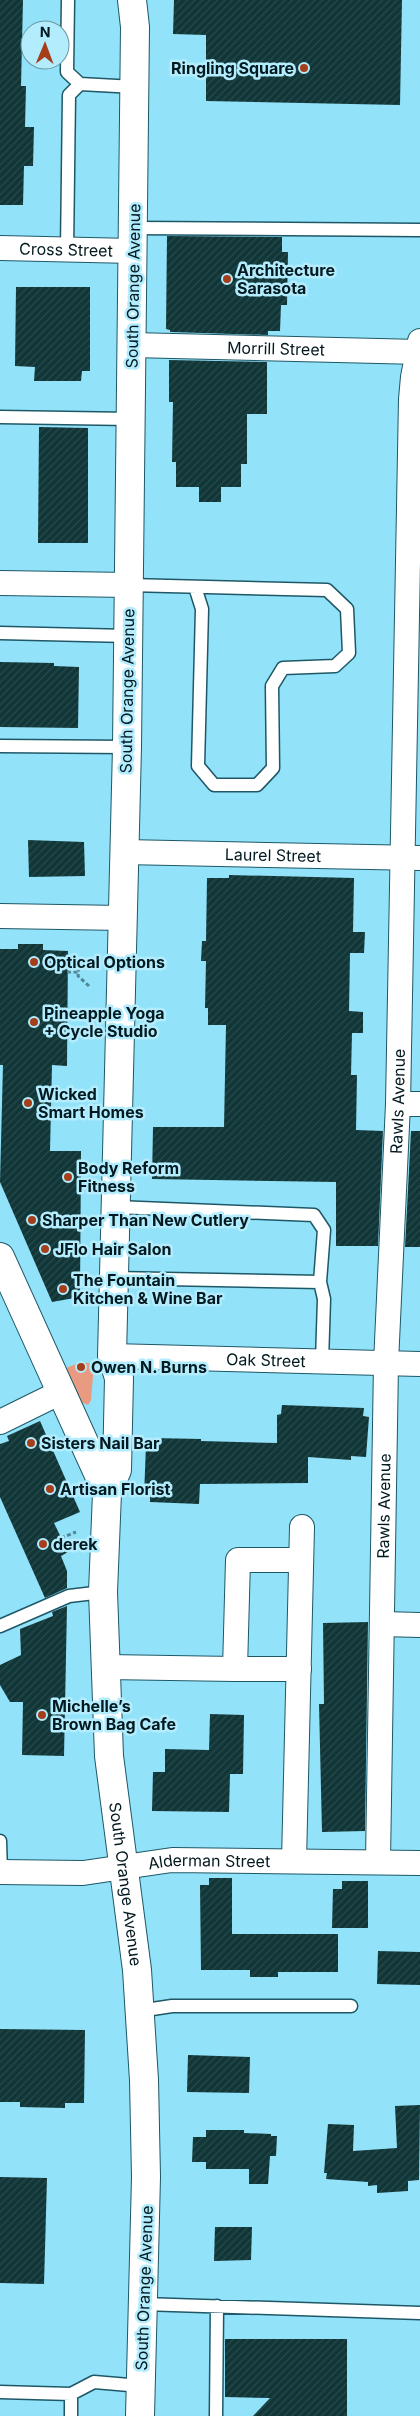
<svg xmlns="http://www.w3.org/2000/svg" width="420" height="2416" font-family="Inter,sans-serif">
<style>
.garden{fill:#e99b82}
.building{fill:url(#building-hatch)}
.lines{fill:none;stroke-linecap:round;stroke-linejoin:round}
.service-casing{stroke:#1e5867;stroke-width:15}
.minor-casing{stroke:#1e5867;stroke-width:26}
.tertiary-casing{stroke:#1e5867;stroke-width:30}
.path{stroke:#508695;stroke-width:3;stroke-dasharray:4 2.5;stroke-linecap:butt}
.service{stroke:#fff;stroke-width:12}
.minor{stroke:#fff;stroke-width:24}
.tertiary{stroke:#fff;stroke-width:28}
.poi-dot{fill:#a53e1a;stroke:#b2ecfd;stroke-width:2}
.labels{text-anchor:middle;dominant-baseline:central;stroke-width:5;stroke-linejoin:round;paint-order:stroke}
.poi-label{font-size:16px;font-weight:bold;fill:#02191f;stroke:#b2ecfd;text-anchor:start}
.street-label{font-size:16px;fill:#02191f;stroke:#b2ecfd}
</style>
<defs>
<pattern id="building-hatch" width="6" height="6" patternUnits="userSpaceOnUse" patternTransform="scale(1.25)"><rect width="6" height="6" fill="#113638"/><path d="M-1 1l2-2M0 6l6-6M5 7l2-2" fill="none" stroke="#294a4c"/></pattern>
</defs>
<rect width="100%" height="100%" fill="#92e2f9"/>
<!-- garden -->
<path class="garden" d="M81,1362l13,2 -3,36 -3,5 -7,-3 -15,-34z"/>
<!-- building -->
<path class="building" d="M0,0h23l-2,86h5l-1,41h9l-1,39h-9l-1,39h-23z
M174,0h228l-2,105 -194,-4v-66l-33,-1z
M167,236l115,1v15h6l-1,53h-6l-1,26h-12v4l-98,-3v-2l-4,-1z
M16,287h74v84h-8l-1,10h-47l1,-14 -20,-1z
M169,360l98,2v52h-20v50h-6v23h-20v15h-22v-15h-23v-25h-4l1,-60h-4z
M39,427l49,1v115h-50z
M0,662l54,1v3l25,1 -1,61 -78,-1z
M28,840l56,2 1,34 -56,1z
M229,875l125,3 -1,54h12l-1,21h-14l-1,58 14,1v21h-11l-1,42h6l-1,55 27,1 -5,115h-42v-64l-184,-3 1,-52h71l2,-102h-18v-17h-3l1,-47h-5l1,-20h4l1,-63h22z
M18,944h25v6l25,1 -1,115 -15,-1 -2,86h31l-1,146 -28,5 -52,-120 3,-117h-3v-116h18z
M411,1131h9v116h-15z
M282,1405l82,3 -1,8 6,1 -3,40 -15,-1v4l-43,-3v26l-108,1 -1,20 -49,-2v-6h-6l2,-51h6v-7l49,1v2l76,2v-28l4,-1z
M40,1421l40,91 -26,11 14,29 -7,4 6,15v17l-22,10 -45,-101v-53l9,-3 -2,-5z
M67,1606l-3,150 -42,-1 1,-53h-13l-10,-17v-20l21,-10 -1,-26 33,-13 -1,-4z
M368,1622l-3,209 -43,1 -3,-128h5l-1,-81z
M210,1714l34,1 -1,59h-13l-1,38 -77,-1 1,-39h12v-23l44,1z
M209,1878h23v56h106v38h-60v5h-28v-7h-49l-1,-85h9z
M342,1881h26v47h-36l1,-39h9z
M378,1951l42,1v33l-43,-1z
M0,2029l85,1 -1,73h-19v5l-45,-1v-5h-20z
M188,2055l62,2 -1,36 -62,-1z
M420,2105l-1,75 -11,1v10l-31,2v-8l-9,1v-4l-42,-3 1,-6h-3l4,-49 26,1 -1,26 44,-3 -2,-42z
M206,2130h38v3l27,1v2h6l-1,20h-6l-2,28h-19v-15h-43v-7h-14l1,-25h13z
M0,2177l47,1 -3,106 -44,-1z
M215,2227h37l-1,33 -37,1z
M225,2339h122v77h-94l17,-18 -45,-1z"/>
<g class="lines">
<defs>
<path id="service" d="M68,0l-1,72 13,12 55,3
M134,228l286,2
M67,250l2,-155 11,-11
M0,417l131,2
M129,585l198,5 20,19 2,44 -14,13 -52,2 -11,18 1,82 -16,17h-43l-16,-19 4,-157 -7,-22
M0,633l128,3
M0,746l127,1
M114,1278l206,4 4,-52 -10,-15 -198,-8
M320,1282l4,17 -2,62
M0,1626l69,-30 34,-4
M0,1841l1,31
M139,2011l33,-5h179
M143,2304l277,9
M0,2392l71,2 23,-12 47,4
M71,2416v-22
M216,2416l1,-110"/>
<g id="minor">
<path id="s1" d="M0,248l133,3"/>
<path id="s2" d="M132,345l288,7"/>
<path d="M0,583l129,2"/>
<path id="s3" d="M124,852l296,6"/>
<path d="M0,916l123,2"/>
<path d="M398,1104h22"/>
<path id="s4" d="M112,1356l308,8"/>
<path d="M0,1422l61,-30"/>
<path d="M382,1624l38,1"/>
<path d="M106,1667l129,2"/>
<path d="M299,1669h-64l3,-109h63"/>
<path d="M294,1861l8,-334"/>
<path id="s5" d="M378,1861l8,-498 12,-259 13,-705 2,-22 7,-36"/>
<path id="s6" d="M0,1872l83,1 89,-13 248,3"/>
</g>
<g id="tertiary">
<path id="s7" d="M132,0l3,27 -8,720 -15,609 7,22 -2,92 -10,23 -4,99 6,164 28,214 7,110 2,97 -6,239"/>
<path d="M0,1257l107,236"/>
</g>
</defs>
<!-- service casing -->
<use href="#service" class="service-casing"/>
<!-- minor casing -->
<use href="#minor" class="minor-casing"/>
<!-- tertiary casing -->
<use href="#tertiary" class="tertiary-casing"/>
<!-- path -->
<path class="path" d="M67,972h11
M89,986l-11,-10 1,-7 11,-9
M68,1037h21
M61,1538l15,-6"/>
<!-- service -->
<use href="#service" class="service"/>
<!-- minor -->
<use href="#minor" class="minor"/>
<!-- tertiary -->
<use href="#tertiary" class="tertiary"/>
</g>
<!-- markers -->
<g class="poi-dot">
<circle cx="304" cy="68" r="5"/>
<circle cx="227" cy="279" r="5"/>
<circle cx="34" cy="962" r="5"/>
<circle cx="34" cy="1022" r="5"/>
<circle cx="28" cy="1103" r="5"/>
<circle cx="68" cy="1177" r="5"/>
<circle cx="32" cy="1220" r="5"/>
<circle cx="45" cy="1249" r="5"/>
<circle cx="63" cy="1289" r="5"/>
<circle cx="81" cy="1367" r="5"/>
<circle cx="31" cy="1443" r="5"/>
<circle cx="50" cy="1489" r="5"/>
<circle cx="43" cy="1544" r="5"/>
<circle cx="42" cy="1715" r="5"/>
</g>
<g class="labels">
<!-- poi labels -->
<g class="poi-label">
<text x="294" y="68" text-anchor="end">Ringling Square</text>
<text x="237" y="270">Architecture<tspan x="237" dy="18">Sarasota</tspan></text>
<text x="44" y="962">Optical Options</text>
<text x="44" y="1013">Pineapple Yoga<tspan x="44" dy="18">+ Cycle Studio</tspan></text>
<text x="38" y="1094">Wicked<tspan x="38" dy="18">Smart Homes</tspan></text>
<text x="78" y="1168">Body Reform<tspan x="78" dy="18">Fitness</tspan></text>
<text x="42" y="1220">Sharper Than New Cutlery</text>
<text x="55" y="1249">JFlo Hair Salon</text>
<text x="73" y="1280">The Fountain<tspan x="73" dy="18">Kitchen &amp; Wine Bar</tspan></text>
<text x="91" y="1367">Owen N. Burns</text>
<text x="41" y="1443">Sisters Nail Bar</text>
<text x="60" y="1489">Artisan Florist</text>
<text x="53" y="1544">derek</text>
<text x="52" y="1706">Michelle’s<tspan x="52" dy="18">Brown Bag Cafe</tspan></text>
</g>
<!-- street labels -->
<g class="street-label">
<text stroke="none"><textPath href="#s1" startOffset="66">Cross Street</textPath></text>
<text transform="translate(133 286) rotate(-89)">South Orange Avenue</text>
<text stroke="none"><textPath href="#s2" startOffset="144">Morrill Street</textPath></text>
<text transform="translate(127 691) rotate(-89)">South Orange Avenue</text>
<text stroke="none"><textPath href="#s3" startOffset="149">Laurel Street</textPath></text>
<text stroke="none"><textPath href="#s5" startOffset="760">Rawls Avenue</textPath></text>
<text stroke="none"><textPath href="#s4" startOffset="154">Oak Street</textPath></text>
<text stroke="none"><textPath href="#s5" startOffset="355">Rawls Avenue</textPath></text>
<text stroke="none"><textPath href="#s6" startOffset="210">Alderman Street</textPath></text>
<text stroke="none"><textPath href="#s7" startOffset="1889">South Orange Avenue</textPath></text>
<text transform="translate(144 2288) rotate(-88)">South Orange Avenue</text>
</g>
</g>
<!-- north arrow -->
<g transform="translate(45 45) rotate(1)"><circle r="24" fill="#b2ecfd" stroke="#6c98a4"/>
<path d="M0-4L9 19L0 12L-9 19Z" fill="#a53e1a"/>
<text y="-8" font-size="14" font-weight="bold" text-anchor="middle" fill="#02191f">N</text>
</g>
</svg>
